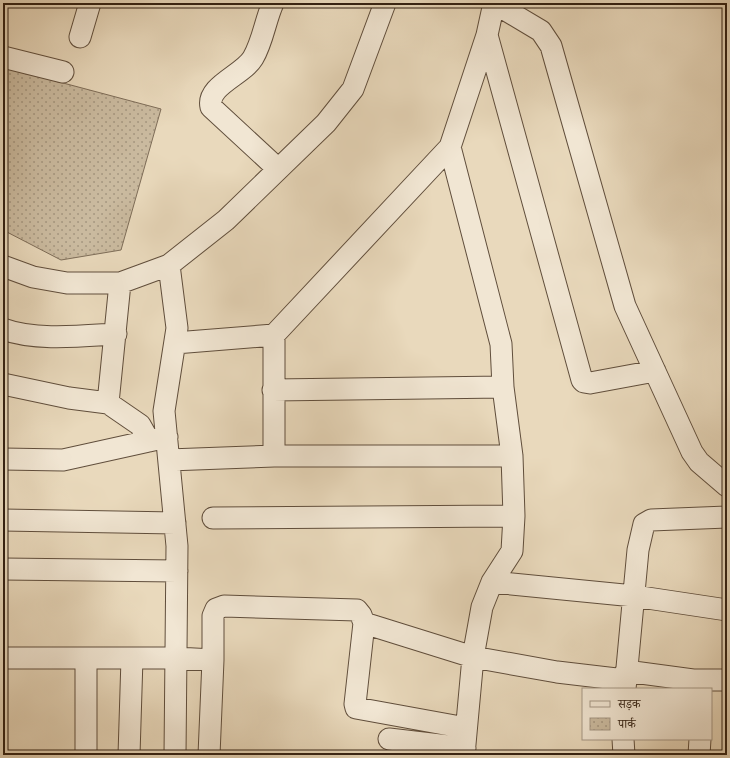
<svg xmlns="http://www.w3.org/2000/svg" width="730" height="758" font-family="'Sorts Mill Goudy','Noto Serif Devanagari',serif">
<style>
.park{fill:url(#park-dots);stroke:#7e6d58}
.lines{fill:none;stroke-linecap:round;stroke-linejoin:round}
.minor-casing{stroke:#604e3c;stroke-width:23}
.minor{stroke:#f1e6d3;stroke-width:21}
</style>
<defs>
<pattern id="park-dots" width="8" height="8" patternUnits="userSpaceOnUse"><rect width="8" height="8" fill="#caba9f"/><path d="M2 2h.1M6 6h.1" fill="none" stroke="#a59780" stroke-width="1.8" stroke-linecap="round"/></pattern>
</defs>
<rect width="100%" height="100%" fill="#e9d9bc"/>
<filter id="stains"><feTurbulence type="fractalNoise" baseFrequency=".005" numOctaves="4"/><feColorMatrix values="0 0 0 0 .2 0 0 0 0 .09 0 0 0 0 .02 0 0 0 .5 -.17"/></filter>
<radialGradient id="worn" r=".72"><stop offset=".6" stop-color="#630" stop-opacity="0"/><stop offset="1" stop-color="#630" stop-opacity=".3"/></radialGradient>
<!-- park -->
<path class="park" d="M3,67l158,42 -40,141 -60,10 -58,-30z"/>
<g class="lines">
<defs>
<path id="minor" d="M273,3c-8,18 -10,38 -20,55 -10,17 -47,28 -42,49l67,62
M494,3l47,28 10,15 74,260 67,146 7,10 28,24
M487,35l95,345 2,2 6,1 65,-12
M80,37l10,-34
M3,57l60,15
M450,147l51,197 2,43 9,69 2,60 -2,35 -20,31 -10,25 -9,50 -9,98
M169,265l57,-45 100,-97 27,-34 32,-86
M3,266l30,11 34,6h53l49,-18 8,63 -13,83 13,135 -2,209
M3,329c32,12 78,7 113,5
M175,343l99,-8 176,-188 37,-112 7,-32
M3,384l66,14 39,5 32,22 9,16
M273,390l230,-3
M108,403l12,-120
M274,456v-121
M3,459l60,1 104,-23
M169,460l105,-4h238
M213,518l301,-2
M3,520l172,3
M3,569l174,2
M492,582l142,14 93,14
M364,623l-9,81 1,4 110,20
M3,658h173l37,2
M86,658v97
M626,671l67,9h34
M625,689l13,-139 6,-26 7,-4 76,-3
M389,739l76,9
M623,739l1,16
M129,755l3,-97
M209,755l4,-95v-44l3,-7 8,-3 133,4 4,5 3,8 109,34 84,15 68,8
M699,755l1,-16"/>
</defs>
<!-- minor casing -->
<use href="#minor" class="minor-casing"/>
<!-- minor -->
<use href="#minor" class="minor"/>
</g>
<!-- margin -->
<rect width="730" height="758" fill="none" stroke="#e9d9bc" stroke-width="16"/>
<rect x="4" y="4" width="722" height="750" fill="none" stroke="#322012" stroke-width="2"/>
<rect x="8" y="8" width="714" height="742" fill="none" stroke="#322012"/>
<!-- legend -->
<rect x="582" y="688" width="130" height="52" fill="#f1e6d3" stroke="#a59786"/>
<rect x="590" y="701" width="20" height="6" fill="#f1e6d3" stroke="#a59786"/>
<text x="618" y="708" font-size="12" fill="#322012">सड़क</text>
<rect x="590" y="718" width="20" height="12" fill="url(#park-dots)" stroke="#a59786"/>
<text x="618" y="728" font-size="12" fill="#322012">पार्क</text>
<rect width="100%" height="100%" filter="url(#stains)"/>
<rect width="100%" height="100%" fill="url(#worn)"/>
</svg>
